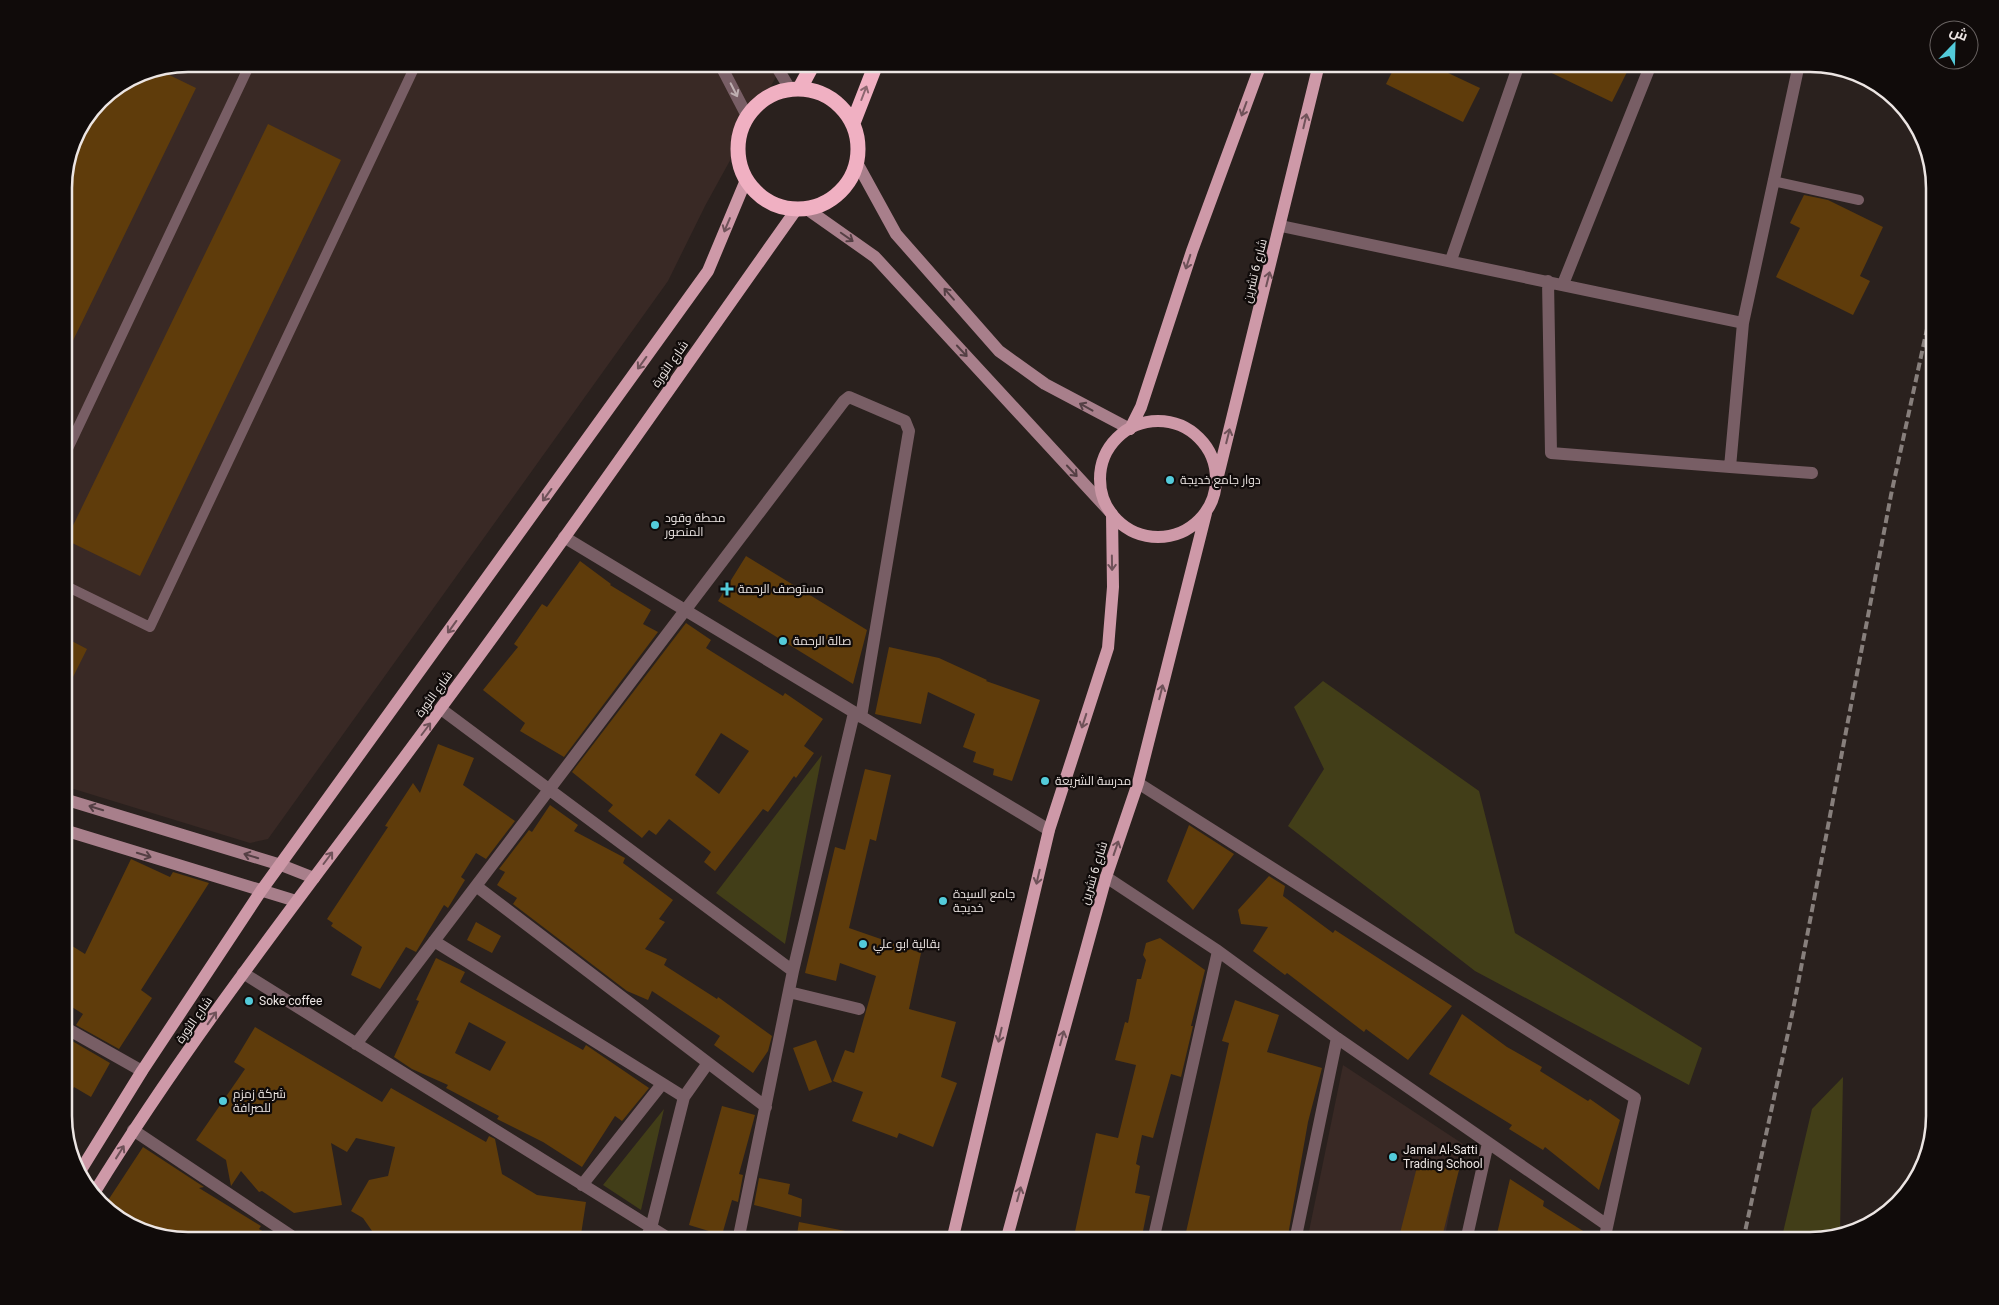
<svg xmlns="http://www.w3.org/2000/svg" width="1999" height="1305" font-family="Roboto,Cairo,sans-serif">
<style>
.built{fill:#392925}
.green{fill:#423e18}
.building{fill:#5f3c0b;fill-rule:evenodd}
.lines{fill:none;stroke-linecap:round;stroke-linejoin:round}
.lane{stroke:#785e65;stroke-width:10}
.street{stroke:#785e65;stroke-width:12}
.secondary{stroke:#a87f8b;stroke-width:12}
.primary{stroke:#ce99a8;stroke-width:12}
.highway{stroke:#f0b0c2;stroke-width:15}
.rail{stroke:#877f7c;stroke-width:4;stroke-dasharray:8 4;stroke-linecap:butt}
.oneway{stroke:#beafb1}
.oneway2{stroke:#8b666f}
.oneway3{stroke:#6f5259}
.oneway4{stroke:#543f44}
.poi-dot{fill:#53cbda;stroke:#100b0a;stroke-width:2}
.labels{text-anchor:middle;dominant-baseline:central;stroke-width:4.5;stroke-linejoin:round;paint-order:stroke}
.street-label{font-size:12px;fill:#ece5e3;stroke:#100b0a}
.poi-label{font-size:12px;fill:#ece5e3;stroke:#100b0a;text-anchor:start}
.rim{fill:none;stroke:#ece5e3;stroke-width:2.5}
</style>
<rect width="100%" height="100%" fill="#2a211e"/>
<!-- built -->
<path class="built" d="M189,64h594l-78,142 -37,75 -400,558 -18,4 -186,-57v-605l12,-47 24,-34 41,-27z
M1343,1065l120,79 -19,97h-137z"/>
<!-- green -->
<path class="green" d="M1323,681l156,110 36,142 187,115 -13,37 -214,-114 -187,-145 36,-57 -30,-62z
M822,755l-37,189 -69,-51z
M1843,1077l-3,156 -29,8h-30l31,-132z
M664,1109l-23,101 -38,-25z"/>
<!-- building -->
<path class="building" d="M1396,64h33l51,24 -17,34 -77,-38z
M1533,64h87l9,4 -17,34z
M159,70l37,18 -132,271v-178l5,-19 31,-62 41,-27z
M268,124l73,36 -201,416 -74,-36z
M1804,195l24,5 55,27 -23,49 10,5 -17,34 -77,-38 24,-49 -10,-5z
M746,556l121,74 -14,54 -135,-83z
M580,561l31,23 -1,1 41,25 -8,14 15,8 -94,125 -44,-26 5,-8 -42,-33 35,-43 -4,-3 28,-40 5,3z
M686,623l25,17 -5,8 77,48 2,-3 38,26 -19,27 10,7 -18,25 -2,-2 -26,36 -5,-3 -48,62 -11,-9 7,-10 -42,-33 -13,16 -7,-5 -7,8 -34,-27 5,-6 -41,-33zM721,733l28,18 -30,43 -24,-19z
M64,637l23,12 -23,46z
M889,647l50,11 48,22 -1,1 54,19 -28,81 -19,-6 1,-6 -21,-7 3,-10 -13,-5 12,-33 -47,-22 -7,32 -46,-10z
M438,744l36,14 -11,27 52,36 -29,38 -10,-6 -15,24 4,3 -17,28 -4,-3 -28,47 -10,-5 -26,42 -29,-14 11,-28 -31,-21 2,-3 -6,-4 61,-92 -3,-1 28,-43 7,10z
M865,769l26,6 -15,66 -6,-2 -21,89 72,25 -12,56 47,13 -15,55 16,6 -24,64 -34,-14 -2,5 -45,-17 11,-29 -30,-11 12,-31 9,3 22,-77 -36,-13 -4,18 -31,-8 30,-126 10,3z
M550,805l28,20 -4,6 51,27 -2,5 50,37 -14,19 6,3 -20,27 22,10 -3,6 53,34 1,-2 54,39 -4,15 -15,22 -39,-28 6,-9 -68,-45 -4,9 -21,-9 -114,-87 4,-6 -20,-13 8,-13 -6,-3 30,-39 3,2z
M1189,825l45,29 -41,56 -26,-29z
M131,859l39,18 3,-5 36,11 -68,107 11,8 -33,51 -43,-24 7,-11 -19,-12v-61l21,13z
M1269,876l16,10 -2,10 50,37 2,-3 117,76 -44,54 -42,-31 -2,3 -77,-59 -2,2 -32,-24 15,-24 -27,-3 -3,-14z
M476,922l25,14 -9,17 -25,-13z
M1160,938l45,32 -14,56h2l-12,51 -10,-3 -18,64 -11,-3 -6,29 4,2 -5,27 15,3 -9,45h-68l23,-108 22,5 18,-73 -21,-5 10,-38 3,1 9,-44h4l5,-19 -3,-5 3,-12z
M436,958l29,14 -5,10 123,68 3,-5 63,43 -27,33 -7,-5 -33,51 -39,-25 -46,-23 2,-3 -53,-28 2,-3 -36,-16 -18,-12 25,-56 -3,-1zM469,1022l37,20 -16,29 -35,-18z
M1235,1000l44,15 -12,37 55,16 -14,54 -21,119h-103l45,-198 -7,-2z
M1462,1014l45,33 35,20 -2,4 48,30 2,-2 30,21 -21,70 -54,-43 -2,3 -34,-21 3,-4 -83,-51z
M255,1027l127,75 9,-14 95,54 3,-6 6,3 7,35 35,21 49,7 -6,39h-201l-16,-23 -12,-7 18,-31 19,-4 7,-29 -39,-9 -9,14 -16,-9 11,62 -48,8 -32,-22 -3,1 -18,-21 -10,15 -5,-26 -30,-20 49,-71 -11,-7z
M67,1038l43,25 -19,34 -17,-10 -10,16v-59z
M816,1040l16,42 -23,9 -16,-43z
M722,1106l33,9 -16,59 4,1 -5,27 -6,-2 -10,35 -33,-10z
M143,1147l61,40 -5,1 62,38 -2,3 20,12h-91l-69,-21 -14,-15z
M1419,1159l40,11 -18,71h-43z
M759,1178l31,6 -2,10 14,5 -1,18 -47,-12z
M1510,1179l34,22 -1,5 53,33v2h-91l-9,-3z
M799,1222l62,12 -1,7h-64z"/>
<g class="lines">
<!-- lane -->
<path class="lane" d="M1773,181l86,19
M64,457l186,-393
M64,585l86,42 266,-563"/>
<!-- street -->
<path class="street" d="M720,64l27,52
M775,64l15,25
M1281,226l462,97 56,-259
M1451,260l68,-196
M1548,281l3,172 179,14 13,-144
M1563,284l88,-220
M1730,467l82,6
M564,537l485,293
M441,709l352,262
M1138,783l497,315 -31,143
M1106,877l112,74 119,87 270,187
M476,886l290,221
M434,941l250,156
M243,973l430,268
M789,992l70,17
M64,1027l78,44
M356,1044l488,-643 5,-4 56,24 4,10 -48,286
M133,1130l166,111
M582,1185l80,-101
M644,1241l7,-13 33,-131 24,-34
M738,1241l55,-270 61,-258
M1153,1241l65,-290
M1295,1241l42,-203
M1466,1241l22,-98"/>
<!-- secondary -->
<path class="secondary" d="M857,163l39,71 103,117 46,33 85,45
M807,209l68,48 237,257
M64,799l217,66 33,13
M64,830l232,71"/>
<!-- primary -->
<path class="primary" d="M1100 479a58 58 0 1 1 116 0a58 58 0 1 1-116 0Z
M1130,429l11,-22 51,-156 69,-187
M1216,484l103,-420
M79,1173l63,-102 119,-180 447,-620 38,-91
M94,1193c104,-169 229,-324 346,-484 122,-164 238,-333 356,-499
M952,1241l97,-411 59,-182 5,-61 -1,-73
M1006,1241l100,-364 32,-94 68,-270"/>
<!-- highway -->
<path class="highway" d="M800,88l13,-24
M738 149a60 60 0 1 1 120 0a60 60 0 1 1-120 0Z
M853,123l23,-59"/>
<!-- rail -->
<path class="rail" d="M1743,1241l50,-231 98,-515 44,-203"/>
</g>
<!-- one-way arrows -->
<defs><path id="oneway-shaft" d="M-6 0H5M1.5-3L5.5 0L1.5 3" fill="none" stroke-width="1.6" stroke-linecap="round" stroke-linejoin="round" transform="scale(1.25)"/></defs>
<use class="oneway" href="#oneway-shaft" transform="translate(734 90) rotate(63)"/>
<use class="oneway2" href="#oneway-shaft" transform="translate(864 93) rotate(-69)"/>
<g class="oneway3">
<use href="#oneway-shaft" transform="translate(1244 109) rotate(110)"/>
<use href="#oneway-shaft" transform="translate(1305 121) rotate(-77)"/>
<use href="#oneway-shaft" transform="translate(727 225) rotate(113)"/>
<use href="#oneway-shaft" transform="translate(1188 262) rotate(108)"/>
<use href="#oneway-shaft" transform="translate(1268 279) rotate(-76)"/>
<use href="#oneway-shaft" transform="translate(642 363) rotate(126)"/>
<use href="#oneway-shaft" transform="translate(1228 436) rotate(-76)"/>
<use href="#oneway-shaft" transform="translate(547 495) rotate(126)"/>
<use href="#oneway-shaft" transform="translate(1112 563) rotate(89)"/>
<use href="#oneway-shaft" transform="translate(452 627) rotate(126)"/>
<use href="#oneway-shaft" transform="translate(1161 692) rotate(-76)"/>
<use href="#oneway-shaft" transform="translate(1084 721) rotate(108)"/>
<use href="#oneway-shaft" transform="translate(426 729) rotate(-53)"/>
<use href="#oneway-shaft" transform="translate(1116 848) rotate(-71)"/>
<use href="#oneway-shaft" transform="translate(328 858) rotate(-53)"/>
<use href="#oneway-shaft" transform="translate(1038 877) rotate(103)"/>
<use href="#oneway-shaft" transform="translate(212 1018) rotate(-55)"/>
<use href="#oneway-shaft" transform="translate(1000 1035) rotate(103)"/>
<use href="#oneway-shaft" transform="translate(1062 1038) rotate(-75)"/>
<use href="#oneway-shaft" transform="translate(120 1152) rotate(-58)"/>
<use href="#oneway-shaft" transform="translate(1019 1194) rotate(-75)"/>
</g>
<g class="oneway4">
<use href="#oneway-shaft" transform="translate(847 237) rotate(35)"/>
<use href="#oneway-shaft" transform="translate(949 294) rotate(-131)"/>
<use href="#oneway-shaft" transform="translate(962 351) rotate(47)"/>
<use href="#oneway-shaft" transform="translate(1086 407) rotate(-151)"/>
<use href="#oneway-shaft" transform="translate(1072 471) rotate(47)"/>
<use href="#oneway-shaft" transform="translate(96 808) rotate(-163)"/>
<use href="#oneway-shaft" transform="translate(144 855) rotate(17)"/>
<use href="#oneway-shaft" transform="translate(251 856) rotate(-163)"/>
</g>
<!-- markers -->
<g class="poi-dot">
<circle cx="1170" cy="480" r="5"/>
<circle cx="655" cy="525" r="5"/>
<path d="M724.5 581.5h5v5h5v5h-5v5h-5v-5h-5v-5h5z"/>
<circle cx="783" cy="641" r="5"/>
<circle cx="1045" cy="781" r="5"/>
<circle cx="943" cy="901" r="5"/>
<circle cx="863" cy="944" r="5"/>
<circle cx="249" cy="1001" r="5"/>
<circle cx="223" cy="1101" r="5"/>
<circle cx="1393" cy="1157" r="5"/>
</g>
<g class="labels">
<!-- street labels -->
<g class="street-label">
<text transform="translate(1255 271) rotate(-76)">شارع 6 تشرين</text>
<text transform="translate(670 364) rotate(-55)">شارع الثورة</text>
<text transform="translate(434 694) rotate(-54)">شارع الثورة</text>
<text transform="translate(1094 873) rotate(-73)">شارع 6 تشرين</text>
<text transform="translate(194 1020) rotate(-55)">شارع الثورة</text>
</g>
<!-- poi labels -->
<g class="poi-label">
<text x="1180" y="480">دوار جامع خديجة</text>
<text x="665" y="518">محطة وقود<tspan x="665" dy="14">المنصور</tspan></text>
<text x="738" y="589">مستوصف الرحمة</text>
<text x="793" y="641">صالة الرحمة</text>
<text x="1055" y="781">مدرسة الشريعة</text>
<text x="953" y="894">جامع السيدة<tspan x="953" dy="14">خديجة</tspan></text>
<text x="873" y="944">بقالية ابو علي</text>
<text x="259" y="1001">Soke coffee</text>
<text x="233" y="1094">شركة زمزم<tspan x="233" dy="14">للصرافة</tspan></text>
<text x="1403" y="1150">Jamal Al-Satti<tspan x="1403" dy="14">Trading School</tspan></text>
</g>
</g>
<!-- crop -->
<path d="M0 0H1999V1305H0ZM188 72H1810A116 116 0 0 1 1926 188V1116A116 116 0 0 1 1810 1232H188A116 116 0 0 1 72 1116V188A116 116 0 0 1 188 72Z" fill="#100b0a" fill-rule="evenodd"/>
<path class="rim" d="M188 72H1810A116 116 0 0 1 1926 188V1116A116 116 0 0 1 1810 1232H188A116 116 0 0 1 72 1116V188A116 116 0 0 1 188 72Z"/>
<!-- north arrow -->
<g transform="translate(1954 45) rotate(23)"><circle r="24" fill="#100b0a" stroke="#686261"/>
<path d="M0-4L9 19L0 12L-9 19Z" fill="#53cbda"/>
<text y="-8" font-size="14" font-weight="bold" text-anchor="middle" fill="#ece5e3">ش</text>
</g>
</svg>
